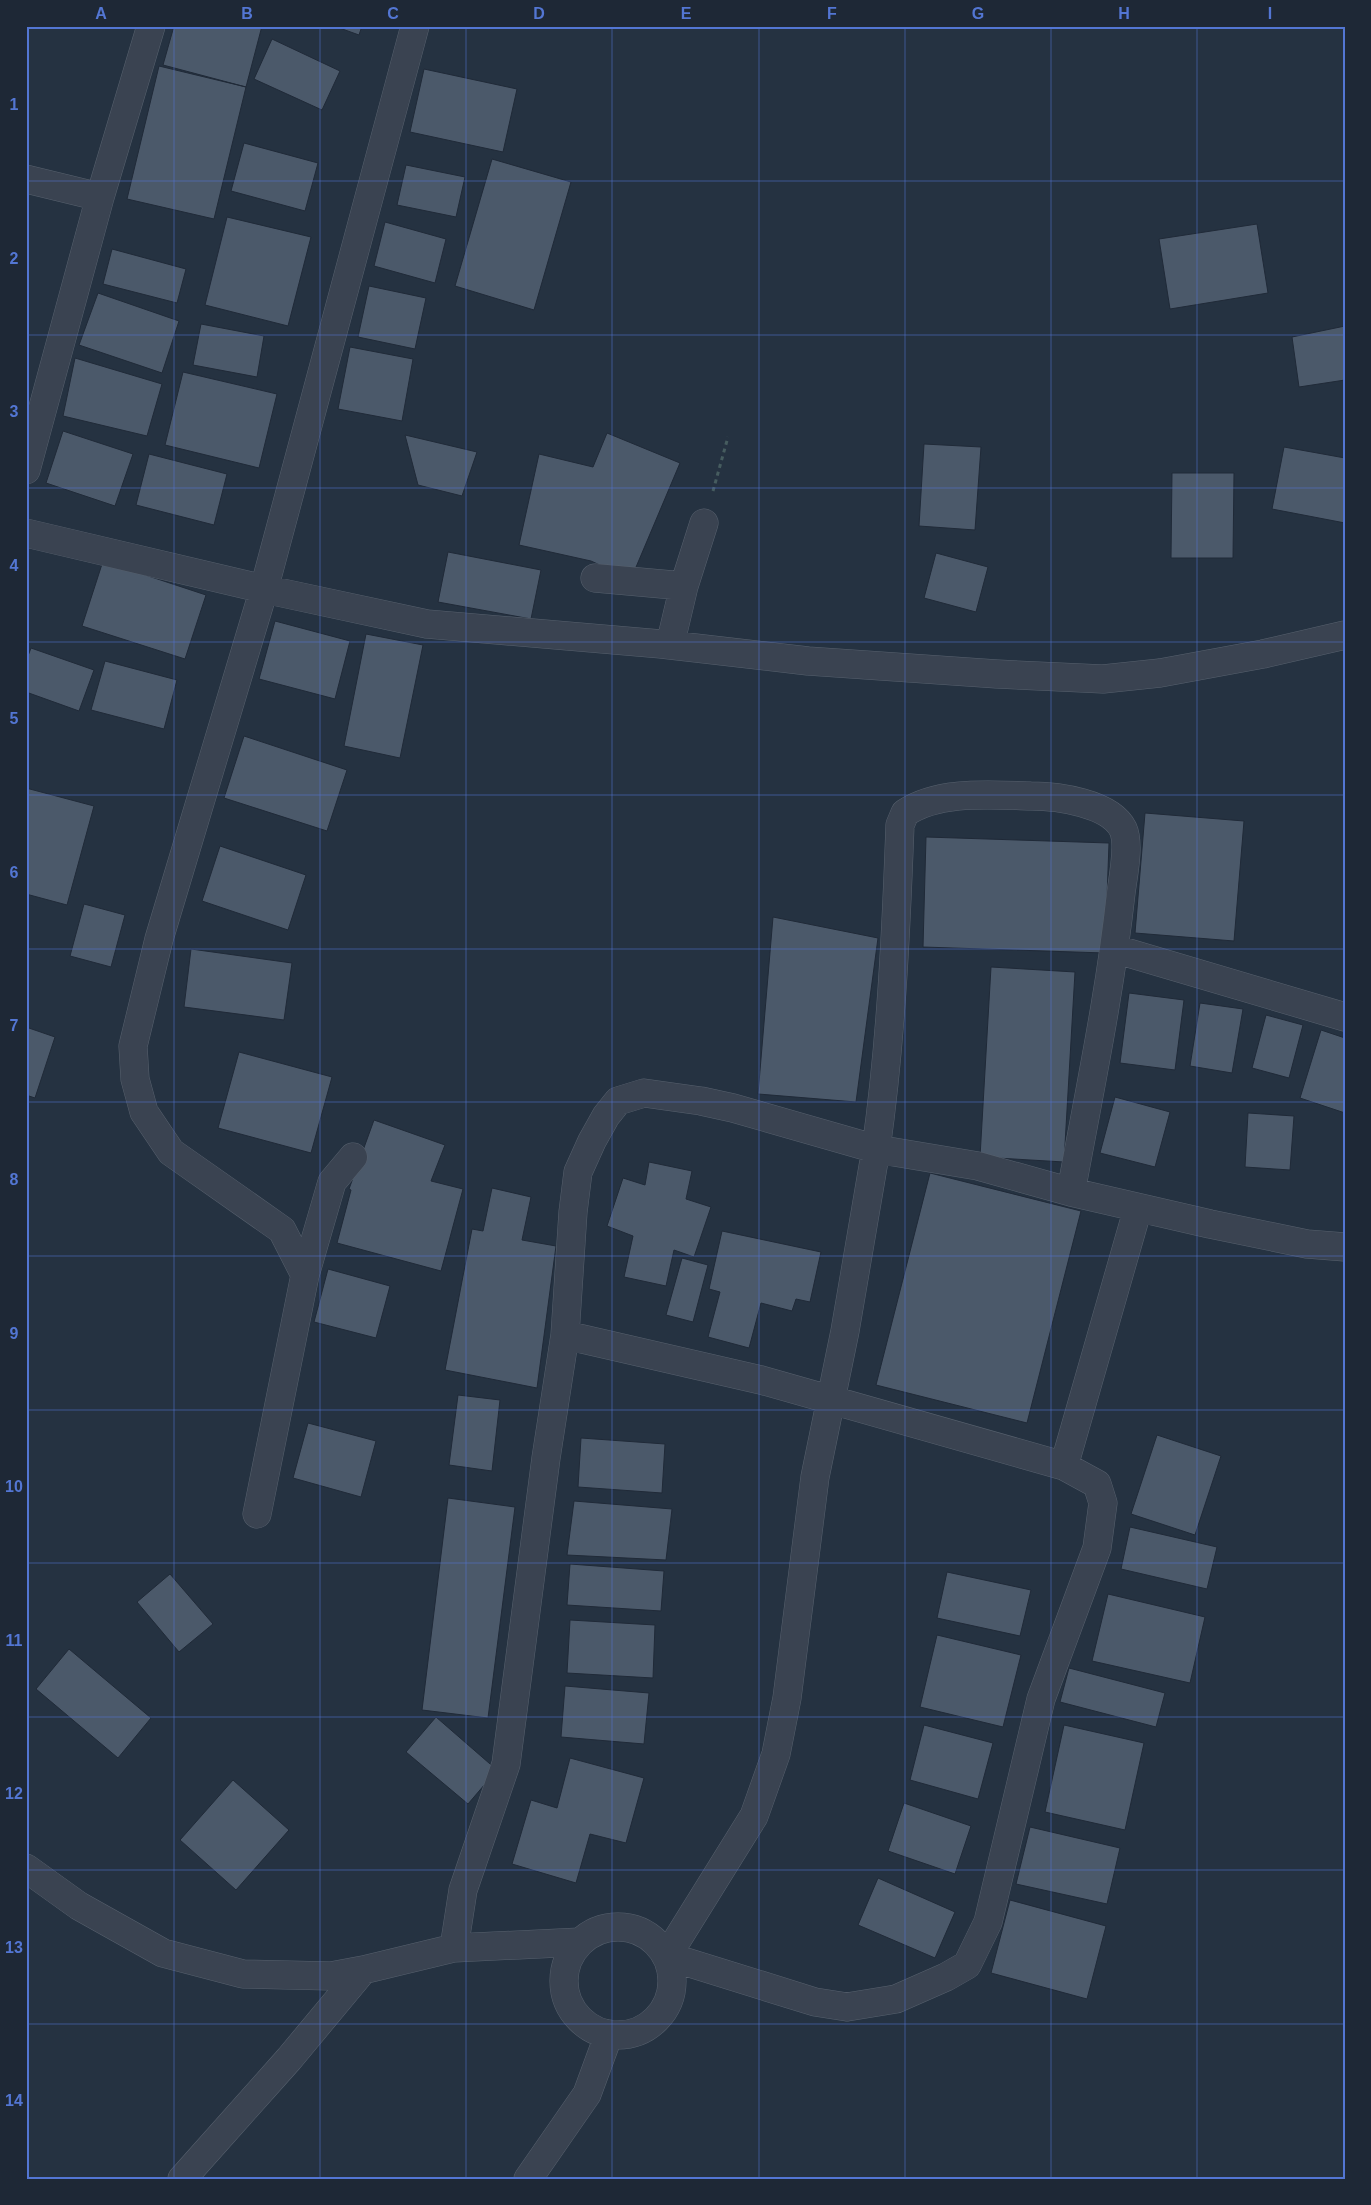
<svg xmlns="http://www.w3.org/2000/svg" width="1371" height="2205" font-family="Arial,sans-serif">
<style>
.building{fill:#4b596a;stroke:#202a38}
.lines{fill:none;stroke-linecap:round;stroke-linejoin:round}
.minor-casing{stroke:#57616e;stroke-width:29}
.path{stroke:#465c5f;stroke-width:3;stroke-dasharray:4 4;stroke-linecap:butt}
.minor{stroke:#3a4351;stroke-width:28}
.grid{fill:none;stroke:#5376d3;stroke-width:1;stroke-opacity:0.55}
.neatline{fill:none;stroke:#5376d3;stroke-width:2}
.grid-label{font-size:16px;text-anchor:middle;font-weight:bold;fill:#5376d3}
</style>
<rect width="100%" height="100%" fill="#253241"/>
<!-- building -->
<path class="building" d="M174,26h88l-16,61 -83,-22z
M334,26h28l-3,9z
M272,39l68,32 -18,39 -68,-31z
M159,66l87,21 -32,132 -87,-20z
M424,69l93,20 -14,63 -93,-20z
M244,143l74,20 -13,48 -74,-20z
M492,159l79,23 -37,128 -79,-24z
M406,165l59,12 -9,40 -59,-12z
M227,217l84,20 -23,89 -83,-21z
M385,222l61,17 -11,44 -61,-17z
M1257,224l11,69 -98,16 -11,-70z
M112,249l74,20 -9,34 -74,-19z
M369,286l57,12 -11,51 -57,-12z
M98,293l81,28 -17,52 -83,-28z
M201,324l63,12 -7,41 -64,-12z
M1345,326v54l-46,7 -7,-50z
M350,347l63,12 -11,62 -64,-12z
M75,358l87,26 -15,52 -84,-20z
M183,372l94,22 -18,74 -94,-23z
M63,431l70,23 -18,52 -69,-23z
M607,433l73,30 -49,116 -40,-18 -72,-16 20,-91 54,13z
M405,435l72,17 -15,44 -44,-11z
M924,444l57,3 -6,83 -56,-4z
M1284,447l61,11v65l-73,-14z
M149,454l78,20 -13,51 -78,-20z
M1172,473h62l-1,85h-62z
M448,552l93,18 -10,49 -93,-17z
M936,553l52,14 -12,45 -52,-14z
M103,561l103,34 -21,64 -103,-33z
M275,621l75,20 -15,58 -76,-20z
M366,634l57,11 -23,113 -56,-12z
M31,648l63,22 -15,41 -53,-19v-31z
M105,661l72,19 -13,49 -73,-19z
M244,736l103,34 -20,61 -103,-33z
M26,788l68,18 -27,99 -41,-11z
M1145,813l99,8 -10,120 -99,-8z
M926,837l183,6 -4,110 -182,-6z
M220,846l86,29 -18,55 -86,-29z
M84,904l41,11 -14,52 -41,-11z
M773,917l105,21 -22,164 -98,-8z
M191,949l101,14 -8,57 -100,-13z
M991,967l84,5 -11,190 -84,-5z
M1129,993l55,7 -9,70 -55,-7z
M1200,1003l43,6 -11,64 -42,-7z
M1266,1015l37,10 -14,53 -37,-10z
M26,1027l29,10 -20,61 -9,-3z
M1321,1030l24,8v75l-45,-15z
M239,1052l93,25 -21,76 -93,-25z
M1115,1097l55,15 -15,55 -55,-14z
M1248,1113l46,3 -4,54 -45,-3z
M374,1120l71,25 -14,36 32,8 -22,82 -104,-28 14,-53 -2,-1z
M649,1162l43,9 -6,28 25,8 -17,50 -20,-7 -8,36 -42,-9 9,-41 -26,-10 16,-48 22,7z
M930,1173l151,38 -54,212 -151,-38z
M492,1188l39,9 -9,43 34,6 -19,142 -92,-18 27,-141 11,2z
M722,1231l99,21 -11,50 -14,-3 -4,12 -31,-8 -12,45 -41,-11 12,-45 -11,-3z
M682,1258l26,7 -15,57 -27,-7z
M328,1269l62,17 -14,52 -62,-16z
M458,1395l42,5 -8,71 -43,-6z
M308,1423l68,18 -15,56 -68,-19z
M1157,1435l64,21 -26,79 -64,-21z
M581,1438l84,6 -3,49 -84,-6z
M448,1498l67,9 -27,211 -66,-8z
M574,1501l98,8 -6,51 -99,-5z
M1130,1527l87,20 -10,42 -86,-20z
M570,1564l94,7 -3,40 -94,-6z
M947,1572l84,18 -11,46 -83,-18z
M170,1574l43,50 -34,28 -42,-50z
M1108,1594l97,23 -15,66 -98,-22z
M570,1620l85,5 -2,53 -86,-5z
M937,1635l84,20 -18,72 -83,-20z
M69,1649l82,69 -33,40 -82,-69z
M1069,1668l96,25 -9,34 -96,-25z
M565,1686l84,7 -5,51 -83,-7z
M436,1717l61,53 -29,34 -62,-52z
M924,1725l69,18 -15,56 -68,-19z
M1064,1725l80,18 -19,87 -80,-18z
M570,1758l74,20 -18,65 -36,-9 -14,49 -64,-19 19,-64 26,8z
M233,1780l56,50 -53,60 -56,-50z
M904,1803l67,23 -16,48 -67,-23z
M1030,1827l90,21 -13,56 -91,-20z
M878,1878l77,34 -20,46 -77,-33z
M1010,1900l96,26 -19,73 -96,-26z"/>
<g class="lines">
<defs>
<path id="minor" d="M26,179l74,18
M26,470l74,-273 51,-171
M26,533l238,56 163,35 234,20 147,17 189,13 106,5 57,-6 103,-19 82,-19
M595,578l89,8 -14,59
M684,586l20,-63
M1115,949l230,68
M1071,1192c18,-99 39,-198 50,-299 2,-16 9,-49 2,-64 -13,-26 -66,-33 -92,-33 -40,-1 -92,-6 -126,17l-5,12c-4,109 -9,217 -24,324l102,17 93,26 139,32 97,20 38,3
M305,1275l27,-93 21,-25
M1064,1466l74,-258
M257,1514l48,-239 -23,-45 -111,-78 -27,-40 -9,-33 -2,-33 26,-107 105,-350 151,-563
M26,1868l53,38 84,47 80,21 88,2 32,-6
M564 1981a54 54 0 1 1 108 0a54 54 0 1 1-108 0Z
M454,1948l126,-6
M182,2179l107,-120 74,-89 91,-22 9,-58 43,-126 40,-306 19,-123 8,-123 5,-40 14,-31 14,-25 12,-15 26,-8 57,8 32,7 143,41 -31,182 -30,146 -28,221 -11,56 -22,62 -87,140 148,46 32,5 49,-8 50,-22 21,-12 21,-43 53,-223 56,-151 6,-45 -6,-19 -33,-18 -303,-86 -196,-45
M528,2179l59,-85 22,-60"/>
</defs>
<!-- minor casing -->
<use href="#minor" class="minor-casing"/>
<!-- path -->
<path class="path" d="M713,491l15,-54"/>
<!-- minor -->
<use href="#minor" class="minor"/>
</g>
<!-- grid -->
<path class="grid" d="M174,26v2153M320,26v2153M466,26v2153M612,26v2153M759,26v2153M905,26v2153M1051,26v2153M1197,26v2153M26,181h1319M26,335h1319M26,488h1319M26,642h1319M26,795h1319M26,949h1319M26,1102h1319M26,1256h1319M26,1410h1319M26,1563h1319M26,1717h1319M26,1870h1319M26,2024h1319"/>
<!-- border -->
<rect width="1371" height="2205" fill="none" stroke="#1e2836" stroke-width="55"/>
<rect x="28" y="28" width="1316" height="2150" class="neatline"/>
<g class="grid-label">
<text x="101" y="19">A</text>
<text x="247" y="19">B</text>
<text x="393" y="19">C</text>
<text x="539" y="19">D</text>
<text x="686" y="19">E</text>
<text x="832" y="19">F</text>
<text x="978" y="19">G</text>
<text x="1124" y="19">H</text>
<text x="1270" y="19">I</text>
<text x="14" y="110">1</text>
<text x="14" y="264">2</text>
<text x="14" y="417">3</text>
<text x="14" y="571">4</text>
<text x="14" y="724">5</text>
<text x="14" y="878">6</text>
<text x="14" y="1031">7</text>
<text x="14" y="1185">8</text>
<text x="14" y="1339">9</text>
<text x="14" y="1492">10</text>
<text x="14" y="1646">11</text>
<text x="14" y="1799">12</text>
<text x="14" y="1953">13</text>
<text x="14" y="2106">14</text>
</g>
</svg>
